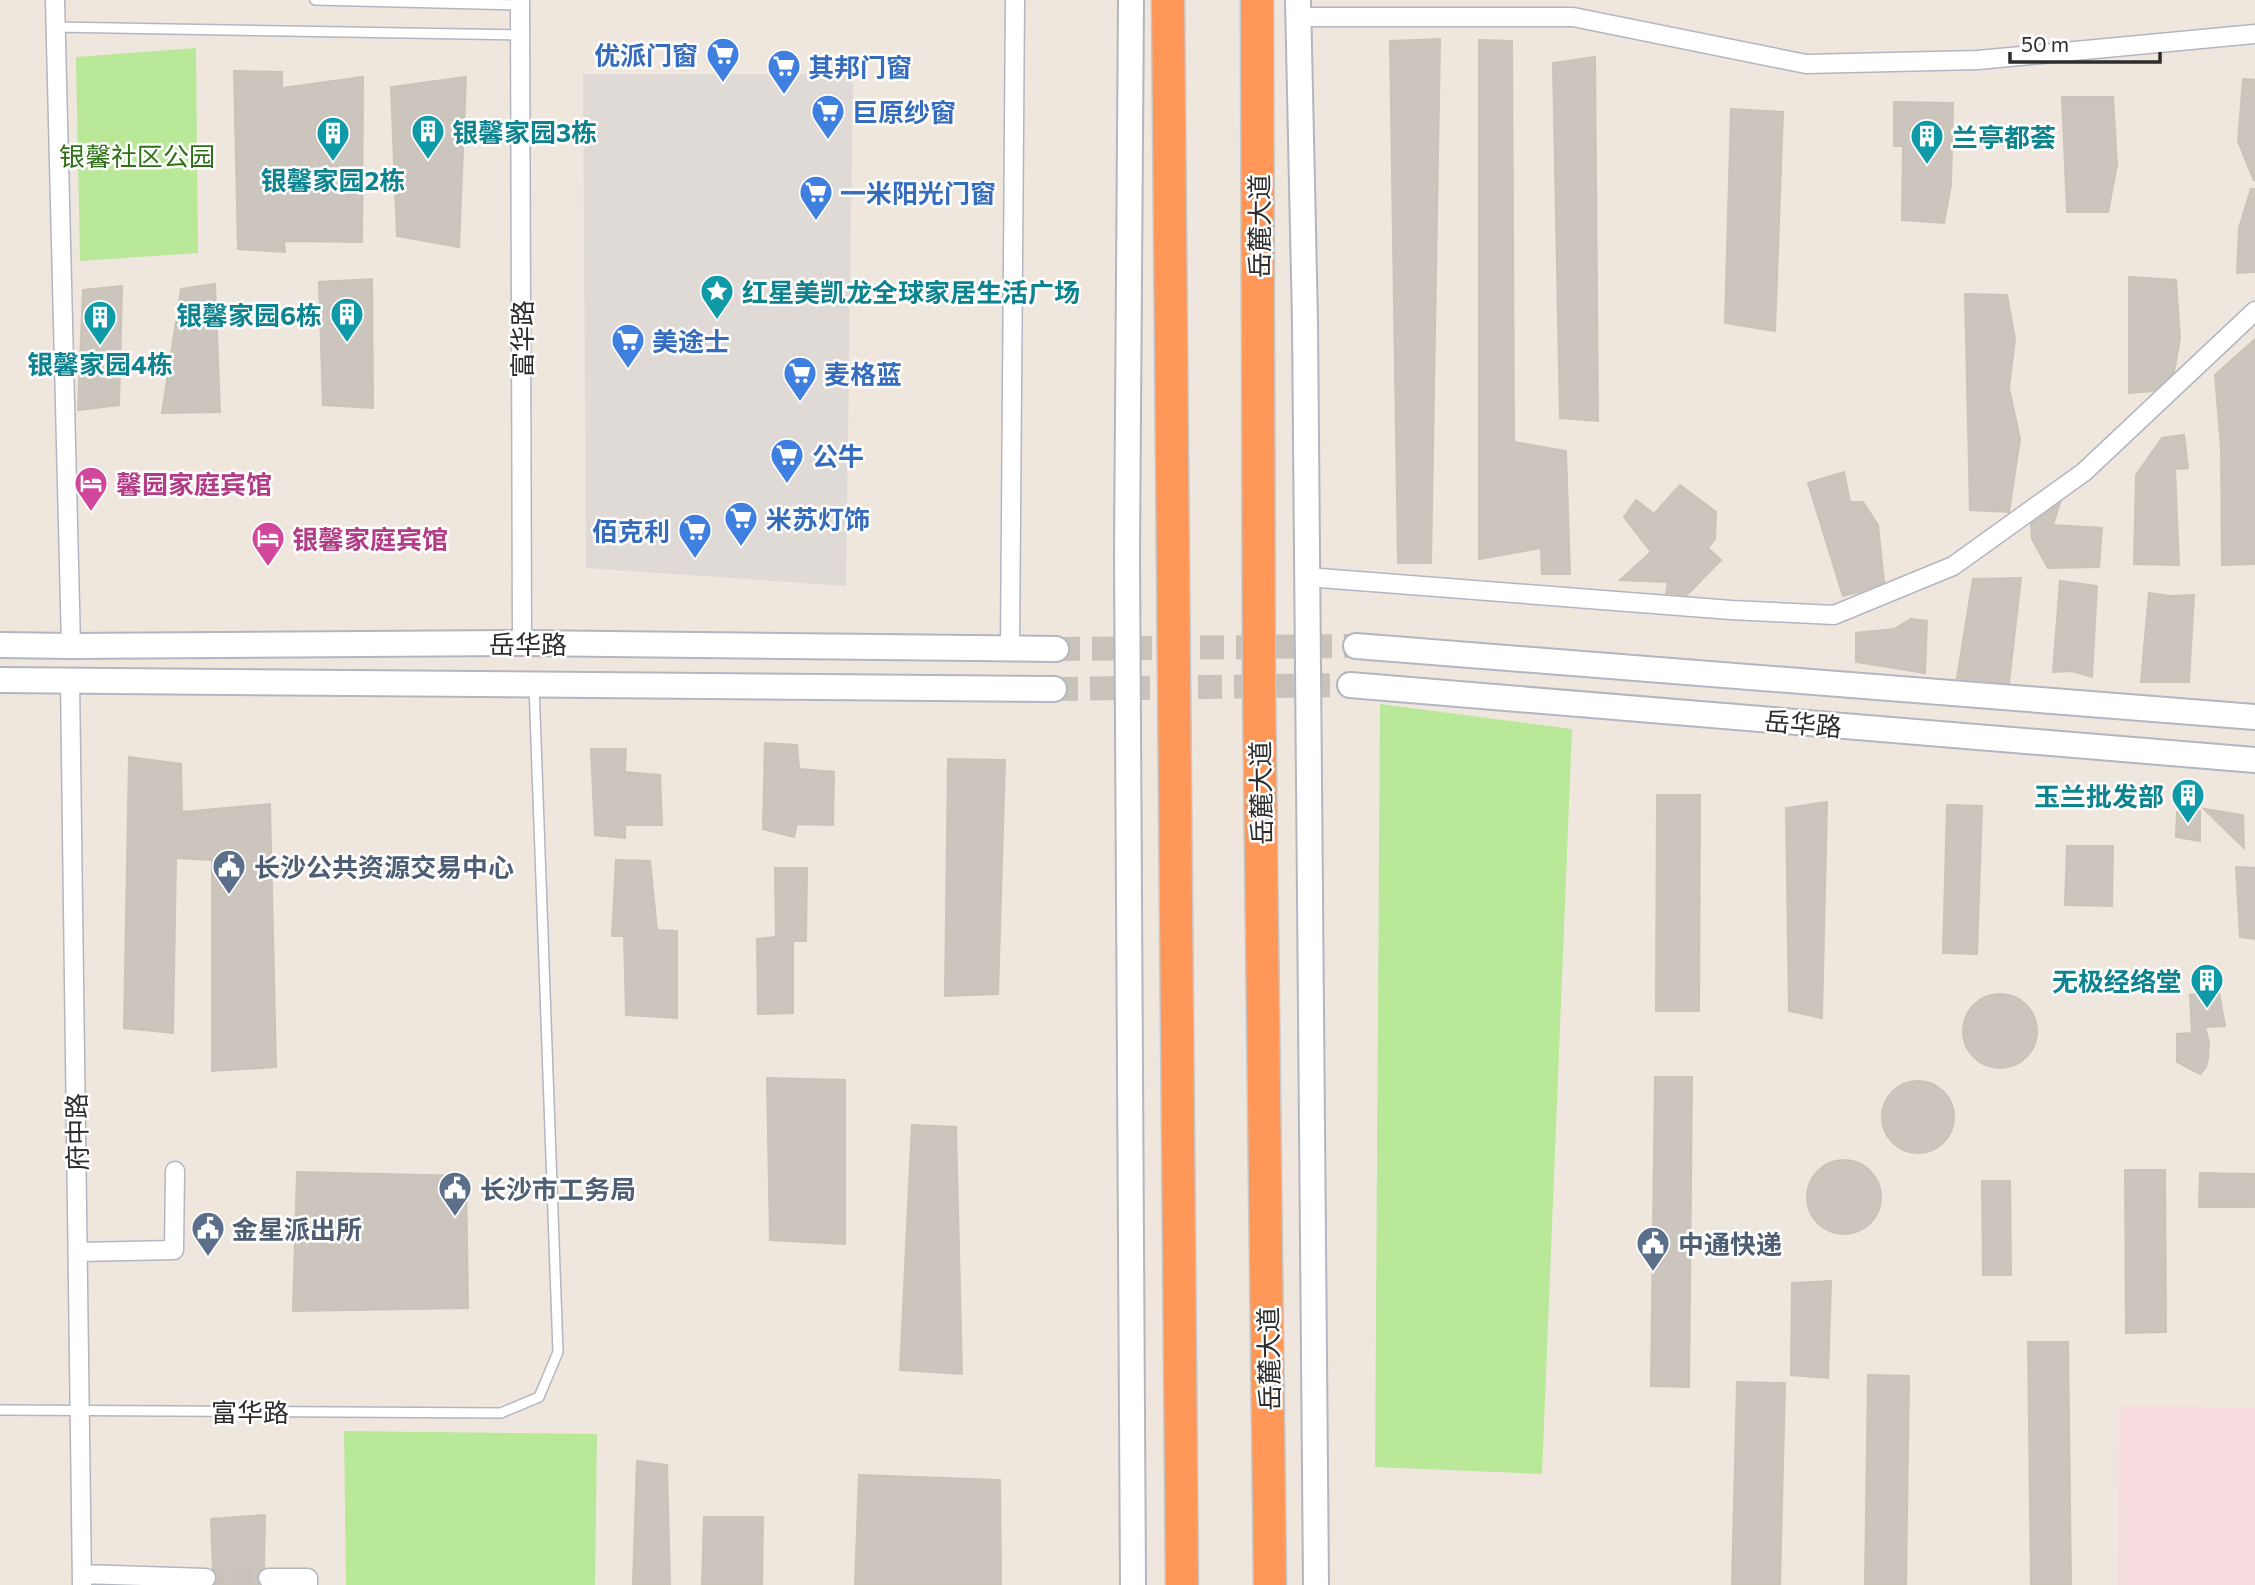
<svg xmlns="http://www.w3.org/2000/svg" width="2255" height="1585" font-family="Commissioner,'Noto Sans SC',sans-serif">
<style>
.medical{fill:#f6dcde}
.green{fill:#b8e898}
.plaza{fill:#dfdad6}
.building{fill:#cbc5bd;stroke:#cbc3b7;stroke-width:2}
.lines{fill:none;stroke-linecap:round;stroke-linejoin:round}
.street-tunnel{stroke:#c8c2bb;stroke-width:18;stroke-dasharray:18 9;stroke-linecap:butt}
.secondary-tunnel{stroke:#c8c2bb;stroke-width:24;stroke-dasharray:24 12;stroke-linecap:butt}
.lane-casing{stroke:#b2b6c1;stroke-width:12}
.street-casing{stroke:#b2b6c1;stroke-width:21}
.secondary-casing{stroke:#b2b6c1;stroke-width:28}
.highway-casing{stroke:#c8c8c8;stroke-width:35}
.lane{stroke:#fff;stroke-width:9}
.street{stroke:#fff;stroke-width:18}
.secondary{stroke:#fff;stroke-width:24}
.highway{stroke:#ff9759;stroke-width:32}
.labels{text-anchor:middle;dominant-baseline:central;stroke-width:5;stroke-linejoin:round;paint-order:stroke}
.shop-label{font-size:26px;font-weight:bold;fill:#366cbe;stroke:#fff;text-anchor:start}
.culture-label{font-size:26px;font-weight:bold;fill:#0d838f;stroke:#fff;text-anchor:start}
.park-label{font-size:26px;fill:#2e7016;stroke:#fff}
.street-label{font-size:26px;fill:#2d2d2d;stroke:#fff}
.hotel-label{font-size:26px;font-weight:bold;fill:#b23c85;stroke:#fff;text-anchor:start}
.service-label{font-size:26px;font-weight:bold;fill:#4e5e75;stroke:#fff;text-anchor:start}
</style>
<rect width="100%" height="100%" fill="#efe7de"/>
<!-- medical -->
<path class="medical" d="M2120,1406l135,1v178h-138z"/>
<!-- green -->
<path class="green" d="M196,48l2,205 -118,8 -4,-204z
M1380,704l192,25 -30,745 -167,-7z
M344,1431l253,3 -2,151h-249z"/>
<!-- plaza -->
<path class="plaza" d="M583,74h270l-7,512 -260,-18z"/>
<!-- building -->
<path class="building" d="M1440,39l-9,524h-33l-8,-522z
M1479,40l33,1 2,401 52,9 4,123h-28l-1,-26 -62,11z
M1595,57l3,364 -38,-3 -7,-355z
M234,71l48,1v16l81,-11 -1,165 -78,-1 1,11 -47,-3z
M466,77l-7,170 -62,-11 -6,-149z
M2243,79l12,1 -1,101 -16,-40z
M2062,97h51l4,68 -9,47h-41z
M1894,102l59,1 -2,82 -7,38 -42,-3 1,-74h-9z
M1731,109l52,3 -8,219 -50,-8z
M2251,189h4v83l-18,1 2,-45z
M2129,277l47,3 4,59 -6,33 -21,19 -24,2z
M372,279l1,129 -50,-3 -4,-123z
M215,284l5,128 -58,1 19,-124z
M122,286l-3,119 -41,5 5,-120z
M1965,294l42,1 8,44 -6,49 11,51 -11,73 -39,-2z
M2255,339v225l-33,1 -1,-117 -6,-73z
M2184,435l4,33 -13,1 4,96 -45,-1 2,-89 26,-37z
M1844,472l6,30h13l15,23 6,57 -22,9 -19,5 -35,-113z
M1680,485l36,27 -1,27 -7,9 13,12 -34,35 -21,-2 2,-11 -48,-2 31,-28 -27,-35 12,-17 18,14z
M2060,503l-7,22 49,3 -3,39 -51,1 -16,-29 -1,-15z
M2021,578l-12,105 -52,-5 16,-99z
M2060,581l37,5 -5,91 -20,-6 -19,1z
M2149,593l21,3 24,-1 -5,87h-48z
M1911,619l16,2 -2,52 -69,-11v-29l38,-4z
M765,743l32,2 2,24 35,3 -1,53 -36,-1 -3,13 -31,-8z
M591,749h35l-1,23 35,3 2,50h-37v13l-30,-3z
M129,757l52,7 1,48 88,-8 6,263 -64,4v-211l-36,-2 -3,175 -49,-5z
M948,759l57,1 -7,234 -53,2z
M1657,795h43l-1,216h-43z
M1827,802l-5,216 -33,-7 -3,-203z
M1947,805l35,1 -5,148 -34,-1z
M2204,809l39,6 1,33z
M2200,811v30l-24,-4 1,-25z
M2067,846h46l-1,60 -47,-1z
M616,860l34,1 7,69 20,1v87l-51,-3 -2,-79h-12z
M2236,867l19,1v71l-15,-2z
M775,868h32l-1,73h-13v72l-35,1 -1,-75 19,-2z
M2219,992l6,34 -20,1 4,16 -1,15 -2,9 -6,7 -23,-12v-28l15,-1 -2,-38z
M1963 1031a37 37 0 1 1 74 0a37 37 0 1 1-74 0Z
M1655,1077h37l-3,310 -38,-1z
M767,1078l78,2v164l-75,-4z
M1882 1117a36 36 0 1 1 72 0a36 36 0 1 1-72 0Z
M912,1125l44,2 6,247 -62,-4z
M1807 1197a37 37 0 1 1 74 0a37 37 0 1 1-74 0Z
M2125,1170h40l1,162 -40,1z
M297,1172l169,4 2,132 -175,3z
M2200,1173l55,1v33h-56z
M1982,1181h28l1,94h-28z
M1831,1281l-3,97 -37,-3 1,-92z
M2028,1342h40l3,243h-40z
M1868,1375l41,1 -3,209h-41z
M1737,1382l48,1 -5,202h-48z
M637,1461l30,4 3,120h-37z
M859,1475l141,5 1,105h-146z
M265,1515l-1,53 -6,5 -1,6 2,6h-44l2,-7 -4,-9 -2,-50z
M704,1517h59l-1,68h-60z"/>
<g class="lines">
<!-- street-tunnel -->
<path class="street-tunnel" d="M206,1578h62"/>
<!-- secondary-tunnel -->
<path class="secondary-tunnel" d="M1056,649l300,-3
M1054,689l296,-4"/>
<defs>
<path id="lane" d="M315,0l206,5
M55,27l465,8
M0,1410l501,3 38,-16 19,-45 -24,-667"/>
<path id="street" d="M55,0l16,646
M520,0l2,643
M1298,17h275l233,47 172,-4 277,-26
M1307,577l424,33 103,5 119,-49 131,-94 171,-161
M1010,647l5,-647
M70,680l12,905
M78,1252l96,-2 1,-79
M82,1574l124,4
M268,1578h40v7"/>
<path id="secondary" d="M1131,0l-4,554 6,1031
M1298,0l7,322 11,1263
M0,645l71,1 451,-3 534,6
M1356,646l899,71
M0,680l1054,9
M1350,685l905,75"/>
<path id="highway" d="M1168,0l14,1585
M1257,0l2,688 11,897"/>
</defs>
<!-- lane casing -->
<use href="#lane" class="lane-casing"/>
<!-- street casing -->
<use href="#street" class="street-casing"/>
<!-- secondary casing -->
<use href="#secondary" class="secondary-casing"/>
<!-- highway casing -->
<use href="#highway" class="highway-casing"/>
<!-- lane -->
<use href="#lane" class="lane"/>
<!-- street -->
<use href="#street" class="street"/>
<!-- secondary -->
<use href="#secondary" class="secondary"/>
<!-- highway -->
<use href="#highway" class="highway"/>
</g>
<!-- icons -->
<defs>
<symbol id="supermarket-pin" viewBox="-11 -11 22 30"><path d="M0 17L-7.5 6A9.5 9.5 0 1 1 7.5 6Z" fill="#3f7fe0" stroke="#fff"/><path d="M-6-5.5h2.5l.6 2H6L4.5 2H-2.5L-4.4-4H-6ZM-1.5 3.2a1.3 1.3 0 1 0 .1 0ZM3 3.2a1.3 1.3 0 1 0 .1 0Z" fill="#fff"/></symbol>
<symbol id="building-pin" viewBox="-11 -11 22 30"><path d="M0 17L-7.5 6A9.5 9.5 0 1 1 7.5 6Z" fill="#0f9aa8" stroke="#fff"/><path d="M-4-6H4V6H1V3H-1V6H-4ZM-2.5-4.3h1.7v1.8h-1.7ZM.8-4.3h1.7v1.8H.8ZM-2.5-1h1.7V.8h-1.7ZM.8-1h1.7V.8H.8Z" fill="#fff"/></symbol>
<symbol id="sight-pin" viewBox="-11 -11 22 30"><path d="M0 17L-7.5 6A9.5 9.5 0 1 1 7.5 6Z" fill="#0f9aa8" stroke="#fff"/><path d="M0-6L1.8-2.2L6-1.7L2.9 1.2L3.7 5.4L0 3.3L-3.7 5.4L-2.9 1.2L-6-1.7L-1.8-2.2Z" fill="#fff"/></symbol>
<symbol id="hotel-pin" viewBox="-11 -11 22 30"><path d="M0 17L-7.5 6A9.5 9.5 0 1 1 7.5 6Z" fill="#d1479c" stroke="#fff"/><path d="M-6-4.5h1.5V1H6V5H4.5V3h-9V5H-6ZM-4 0a1.8 1.8 0 1 1 3.6 0ZM.5 0V-2.5h3Q6-2.5 6 0Z" fill="#fff"/></symbol>
<symbol id="civic-pin" viewBox="-11 -11 22 30"><path d="M0 17L-7.5 6A9.5 9.5 0 1 1 7.5 6Z" fill="#5c6f8a" stroke="#fff"/><path d="M-.6-6.5H3V-4.5H.6V-3L4-1V1h2V6H-6V1h2V-1L-.6-3ZM-1.2 2.5V6h2.4V2.5Z" fill="#fff"/></symbol>
</defs>
<g fill-rule="evenodd">
<use href="#supermarket-pin" x="704" y="35" width="38" height="52"/>
<use href="#supermarket-pin" x="765" y="47" width="38" height="52"/>
<use href="#supermarket-pin" x="809" y="92" width="38" height="52"/>
<use href="#building-pin" x="409" y="112" width="38" height="52"/>
<use href="#building-pin" x="314" y="114" width="38" height="52"/>
<use href="#building-pin" x="1908" y="117" width="38" height="52"/>
<use href="#supermarket-pin" x="797" y="173" width="38" height="52"/>
<use href="#sight-pin" x="698" y="272" width="38" height="52"/>
<use href="#building-pin" x="328" y="295" width="38" height="52"/>
<use href="#building-pin" x="81" y="298" width="38" height="52"/>
<use href="#supermarket-pin" x="609" y="321" width="38" height="52"/>
<use href="#supermarket-pin" x="781" y="354" width="38" height="52"/>
<use href="#supermarket-pin" x="768" y="436" width="38" height="52"/>
<use href="#hotel-pin" x="72" y="464" width="38" height="52"/>
<use href="#supermarket-pin" x="722" y="499" width="38" height="52"/>
<use href="#supermarket-pin" x="676" y="511" width="38" height="52"/>
<use href="#hotel-pin" x="249" y="519" width="38" height="52"/>
<use href="#building-pin" x="2169" y="776" width="38" height="52"/>
<use href="#civic-pin" x="210" y="847" width="38" height="52"/>
<use href="#building-pin" x="2188" y="961" width="38" height="52"/>
<use href="#civic-pin" x="436" y="1169" width="38" height="52"/>
<use href="#civic-pin" x="189" y="1209" width="38" height="52"/>
<use href="#civic-pin" x="1634" y="1224" width="38" height="52"/>
</g>
<g class="labels">
<!-- shop labels -->
<g class="shop-label">
<text x="698" y="54" text-anchor="end">优派门窗</text>
<text x="808" y="66">其邦门窗</text>
<text x="852" y="111">巨原纱窗</text>
<text x="840" y="192">一米阳光门窗</text>
<text x="652" y="340">美途士</text>
<text x="824" y="373">麦格蓝</text>
<text x="812" y="455">公牛</text>
<text x="766" y="518">米苏灯饰</text>
<text x="670" y="530" text-anchor="end">佰克利</text>
</g>
<!-- culture labels -->
<g class="culture-label">
<text x="452" y="131">银馨家园3栋</text>
<text x="1952" y="136">兰亭都荟</text>
<text x="333" y="179" text-anchor="middle">银馨家园2栋</text>
<text x="742" y="291">红星美凯龙全球家居生活广场</text>
<text x="322" y="314" text-anchor="end">银馨家园6栋</text>
<text x="100" y="363" text-anchor="middle">银馨家园4栋</text>
<text x="2164" y="795" text-anchor="end">玉兰批发部</text>
<text x="2182" y="980" text-anchor="end">无极经络堂</text>
</g>
<!-- park labels -->
<g class="park-label">
<text x="137" y="155">银馨社区公园</text>
</g>
<!-- street labels -->
<g class="street-label">
<text transform="translate(1258 226) rotate(-90)">岳麓大道</text>
<text transform="translate(521 339) rotate(-90)">富华路</text>
<text x="528" y="643">岳华路</text>
<text transform="translate(1803 723) rotate(5)">岳华路</text>
<text transform="translate(1260 793) rotate(-91)">岳麓大道</text>
<text transform="translate(76 1132) rotate(-91)">府中路</text>
<text transform="translate(1268 1359) rotate(-91)">岳麓大道</text>
<text x="250" y="1411">富华路</text>
</g>
<!-- hotel labels -->
<g class="hotel-label">
<text x="116" y="483">馨园家庭宾馆</text>
<text x="292" y="538">银馨家庭宾馆</text>
</g>
<!-- service labels -->
<g class="service-label">
<text x="254" y="866">长沙公共资源交易中心</text>
<text x="480" y="1188">长沙市工务局</text>
<text x="232" y="1228">金星派出所</text>
<text x="1678" y="1243">中通快递</text>
</g>
</g>
<!-- scale -->
<path d="M2010 52v10h150v-10" fill="none" stroke="#2d2d2d" stroke-width="3.5"/>
<text x="2021" y="52" font-size="21" fill="#2d2d2d" stroke="#ffffff" stroke-width="5" paint-order="stroke">50 m</text>
</svg>
